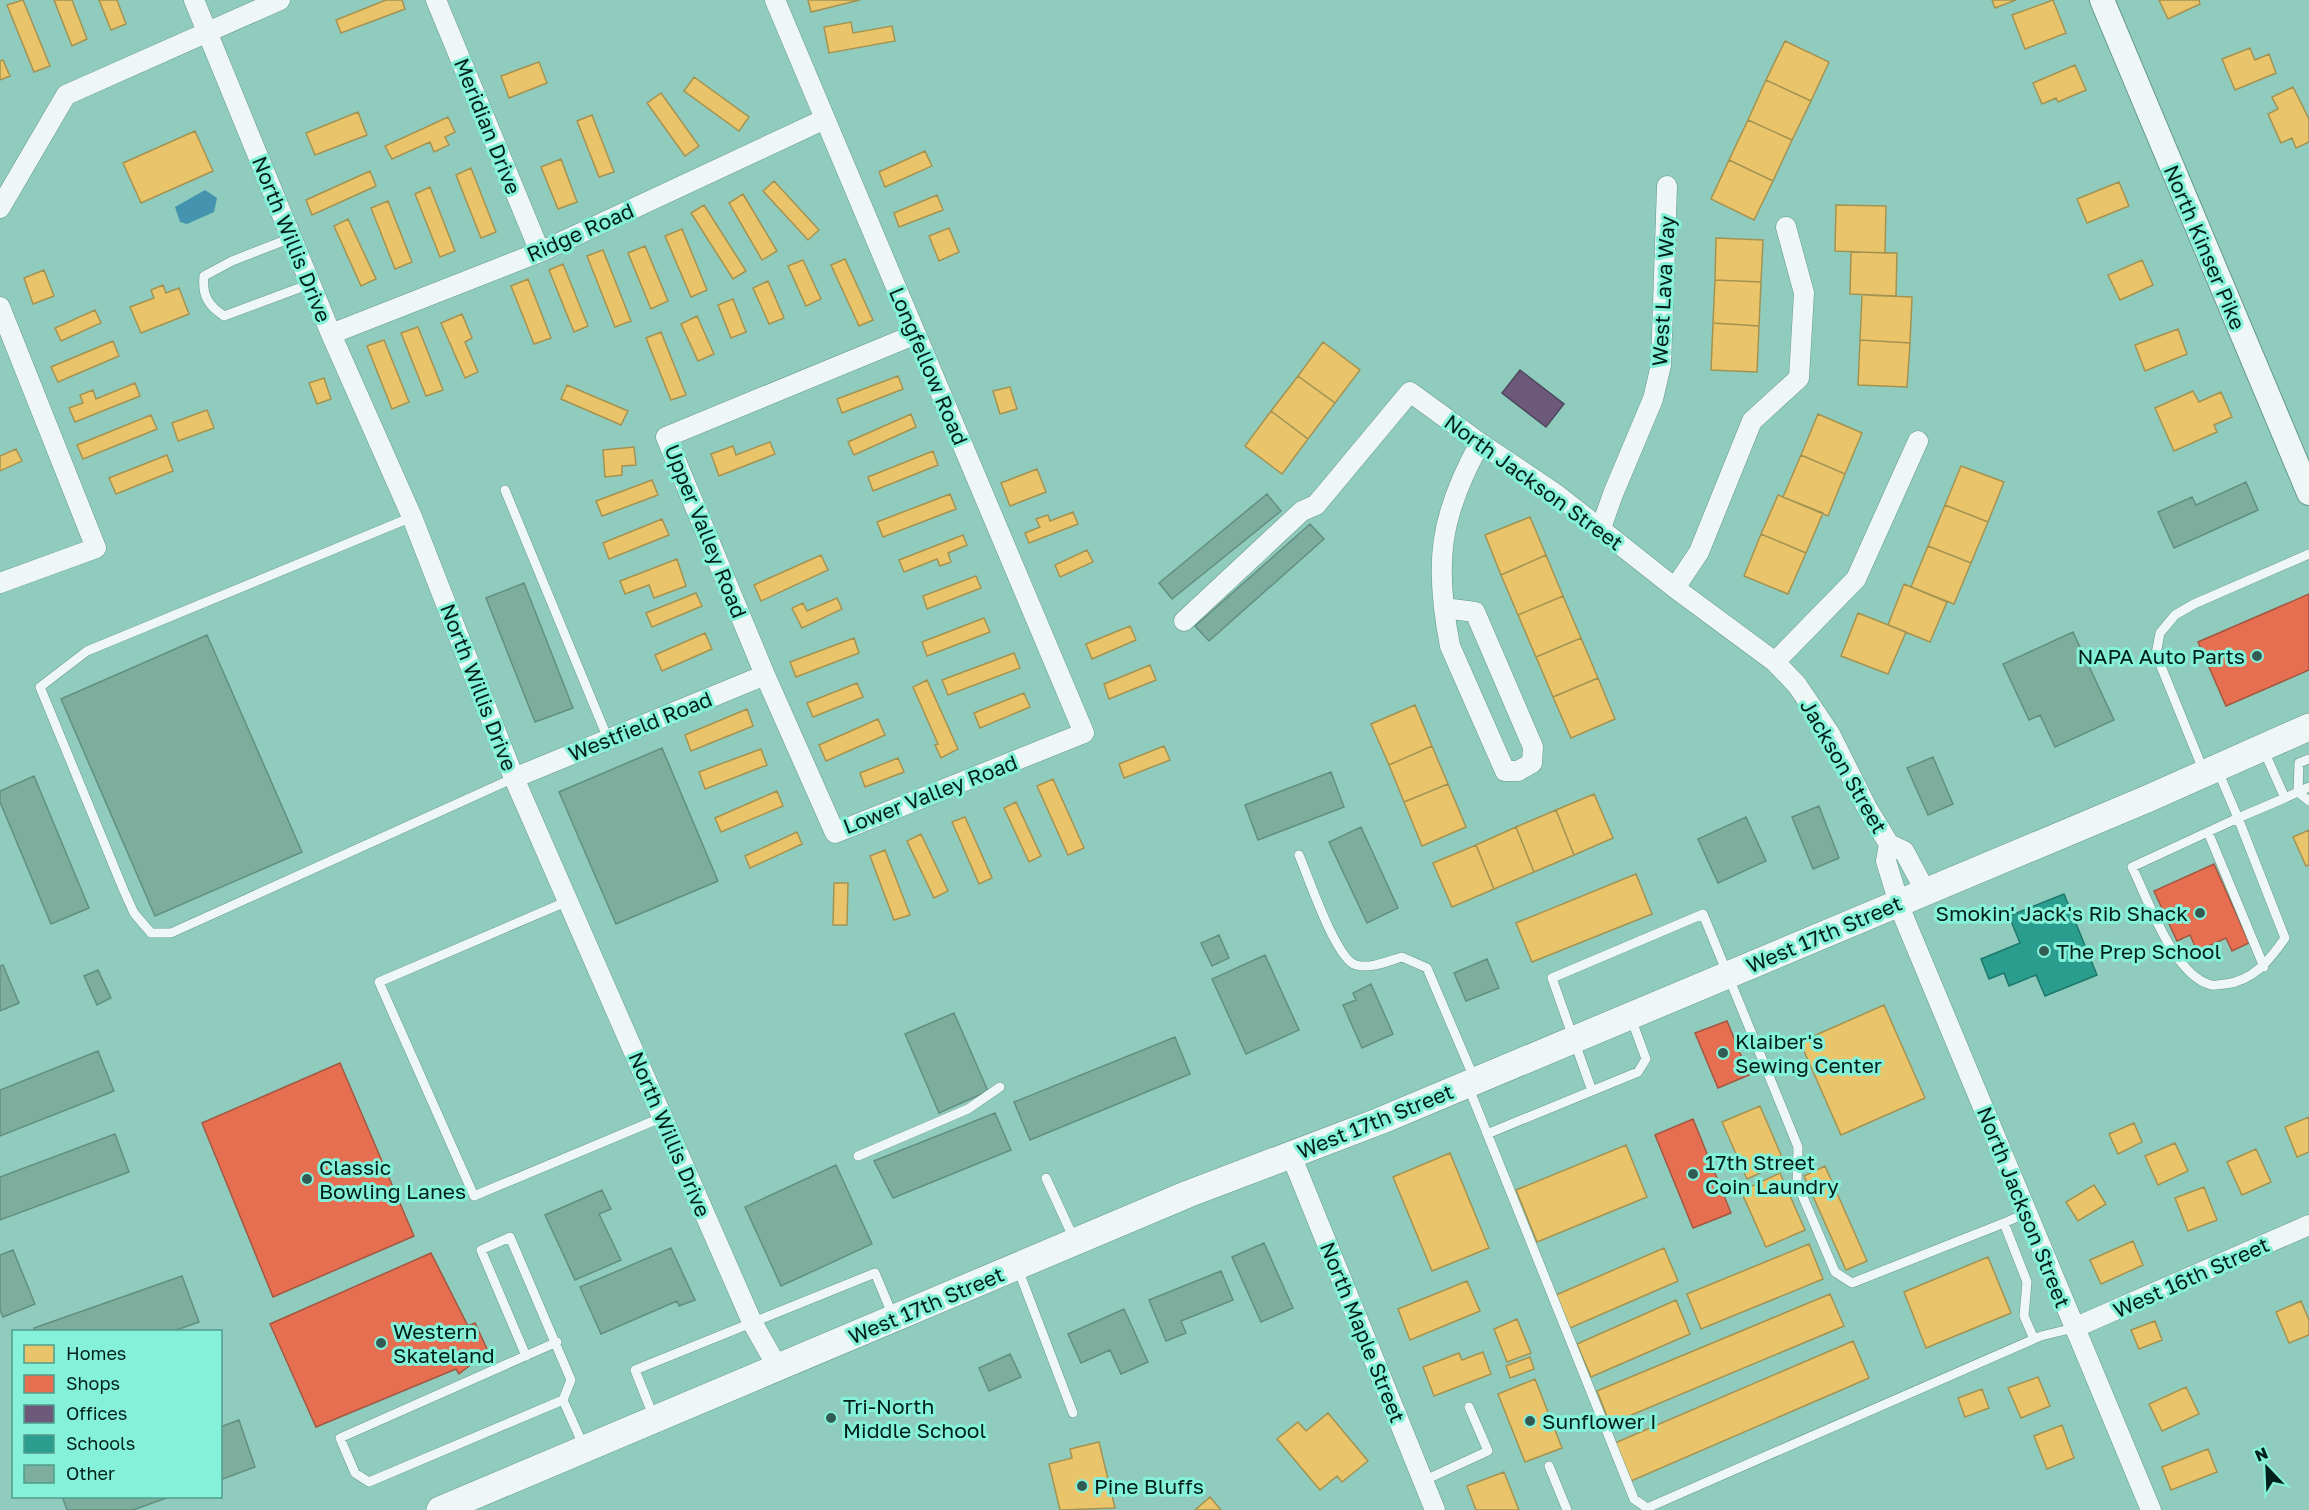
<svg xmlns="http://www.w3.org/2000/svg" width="2309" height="1510" font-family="'Golos Text',sans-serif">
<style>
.water{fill:#4493af}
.homes{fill:#e9c46a;stroke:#a39352;stroke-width:1.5}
.shops{fill:#e76f51;stroke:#a25740;stroke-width:1.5}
.offices{fill:#6d597a;stroke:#4c485d;stroke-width:1.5}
.schools{fill:#2a9d8f;stroke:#1d786c;stroke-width:1.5}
.building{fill:#7dad9c;stroke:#638f80;stroke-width:1.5}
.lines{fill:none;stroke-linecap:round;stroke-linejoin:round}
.service-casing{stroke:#65988d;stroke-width:10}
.minor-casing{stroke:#65988d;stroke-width:21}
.tertiary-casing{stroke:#65988d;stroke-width:26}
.secondary-casing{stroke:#65988d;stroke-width:28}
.service{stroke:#eef7f5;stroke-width:9}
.minor{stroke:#eef7f5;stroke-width:20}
.tertiary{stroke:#eef7f5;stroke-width:24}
.secondary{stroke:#eef7f5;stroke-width:27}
.poi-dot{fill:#325c53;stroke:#85f1d8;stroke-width:2}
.labels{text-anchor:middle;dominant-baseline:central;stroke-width:6;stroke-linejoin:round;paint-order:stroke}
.street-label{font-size:21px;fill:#002019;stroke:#85f1d8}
.poi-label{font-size:21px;fill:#002019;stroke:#85f1d8;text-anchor:start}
</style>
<rect width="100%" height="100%" fill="#90ccbe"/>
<!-- water -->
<path class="water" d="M205,190l12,8 -3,14 -27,12 -7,-2 -5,-15z"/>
<!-- homes -->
<path class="homes" d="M23,0l27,66 -16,6 -27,-67z
M54,0h18l15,39 -15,7z
M99,0h18l9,24 -15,6z
M386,0h16l3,9 -64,24 -5,-13z
M808,0h52l-49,12z
M1992,0h24l-21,8z
M2053,0l13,33 -41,16 -13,-34z
M2159,0h40l1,4 -32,15z
M851,22l2,11 39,-7 3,15 -66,12 -5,-26z
M1785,41l44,21 -18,39 -45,-21z
M2250,48l5,12 14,-6 7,19 -41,17 -13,-31z
M3,60l7,16 -10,4v-19z
M539,62l8,21 -38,15 -8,-22z
M2075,65l11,25 -28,12 -2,-4 -14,6 -9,-21z
M694,77l55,40 -10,14 -55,-40z
M1766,80l45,21 -19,39 -44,-20z
M2293,87l16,32v23l-13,6 -4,-10 -11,5 -13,-29 10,-5 -6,-12z
M661,93l38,53 -14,10 -38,-53z
M358,112l9,23 -52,20 -9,-22z
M592,115l22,57 -15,5 -22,-56z
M448,117l7,15 -10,5 4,8 -15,7 -4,-10 -38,17 -7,-13z
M1748,120l44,20 -19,41 -44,-21z
M195,131l18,40 -72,32 -18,-40z
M925,151l7,15 -47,21 -6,-15z
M561,159l16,43 -19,7 -17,-42z
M1729,160l44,21 -19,39 -43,-21z
M471,168l25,64 -15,6 -25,-63z
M370,171l6,15 -64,29 -6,-15z
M774,181l45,49 -11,10 -45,-49z
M2119,182l10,24 -42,17 -10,-24z
M430,187l25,64 -15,6 -25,-63z
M743,194l34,57 -15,9 -33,-57z
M937,195l6,15 -44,17 -5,-14z
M388,201l24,61 -17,7 -24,-61z
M704,205l42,66 -13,8 -42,-66z
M1836,205l50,1 -1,47 -50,-2z
M348,219l28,60 -15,7 -27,-60z
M949,228l10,24 -20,9 -10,-25z
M682,229l25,61 -16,7 -26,-61z
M1716,238l47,2 -2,42 -46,-2z
M645,246l23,55 -17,8 -23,-56z
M603,250l28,71 -16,6 -28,-71z
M1851,252l46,1 -1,43 -46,-2z
M845,259l28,61 -14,6 -28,-61z
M803,260l18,39 -15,7 -18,-40z
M2142,260l11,25 -33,15 -12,-25z
M563,264l25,62 -14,6 -25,-62z
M44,270l10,26 -21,8 -9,-26z
M528,279l23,59 -17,6 -23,-58z
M1715,280l46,2 -2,44 -46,-3z
M768,281l16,37 -15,6 -16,-36z
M163,285l3,8 13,-5 10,26 -48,19 -11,-26 24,-9 -3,-8z
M1862,295l50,2 -2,46 -50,-3z
M733,299l13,33 -15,6 -13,-33z
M95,310l6,13 -40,18 -6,-13z
M462,314l10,24 -7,4 13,30 -13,6 -24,-55z
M697,316l17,38 -16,7 -17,-37z
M1713,323l46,3 -2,46 -46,-2z
M418,327l25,63 -17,6 -25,-63z
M2178,329l9,25 -42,17 -10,-26z
M661,332l25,63 -15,5 -25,-62z
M384,340l25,62 -17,7 -25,-63z
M1860,340l50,3 -3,44 -49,-2z
M113,341l6,15 -61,26 -7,-15z
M1323,342l37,28 -25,33 -37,-27z
M898,376l5,13 -61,24 -5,-14z
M1298,376l37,27 -27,36 -37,-28z
M324,378l7,21 -14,5 -8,-21z
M135,383l5,13 -65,26 -6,-14 14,-5 -3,-8 13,-5 3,9z
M567,385l61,26 -7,14 -60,-26z
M1010,387l7,22 -17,5 -7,-23z
M2193,391l6,11 22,-10 11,25 -18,8 3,7 -43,19 -19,-43z
M207,410l7,18 -36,13 -6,-18z
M1271,411l37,28 -26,35 -37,-28z
M911,414l5,13 -62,28 -6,-13z
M1818,414l44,19 -17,41 -44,-19z
M151,415l6,14 -74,30 -6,-14z
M770,442l5,12 -56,22 -8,-22 22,-8 3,9z
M634,447l2,18 -14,1v9l-17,2 -2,-27z
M16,449l6,12 -22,10v-15z
M933,451l5,14 -65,26 -5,-14z
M167,455l6,16 -57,23 -7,-16z
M1801,455l44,19 -17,42 -45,-19z
M1961,466l43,16 -16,40 -43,-17z
M1037,469l9,23 -36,14 -9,-23z
M652,480l6,15 -56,21 -6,-15z
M950,494l6,15 -73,28 -6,-15z
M1778,495l45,18 -17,40 -45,-19z
M1945,505l43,17 -17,41 -43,-17z
M1073,512l5,12 -49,19 -4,-10 15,-6 -4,-8 12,-4 2,6z
M1530,517l16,38 -45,20 -16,-40z
M662,519l7,16 -60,24 -6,-16z
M1761,534l45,19 -18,41 -44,-18z
M963,535l4,10 -19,8 3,9 -11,4 -3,-7 -33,13 -5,-12z
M1928,546l43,17 -17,41 -43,-17z
M1087,550l6,12 -33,15 -5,-12z
M821,555l7,15 -67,31 -7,-16z
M1546,555l17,41 -45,19 -17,-40z
M677,559l9,27 -32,12 -5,-13 -24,9 -5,-13z
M976,576l5,12 -54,21 -4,-13z
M1904,584l43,18 -17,40 -42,-17z
M696,593l6,13 -50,21 -6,-14z
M1563,596l18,42 -45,19 -18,-42z
M837,598l5,11 -40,19 -10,-20 11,-5 4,8z
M1858,613l48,19 -18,42 -47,-18z
M984,618l6,14 -63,24 -5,-14z
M1130,626l6,14 -44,19 -6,-15z
M705,633l7,16 -50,22 -7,-16z
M854,638l5,15 -63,24 -6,-15z
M1581,638l17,40 -45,19 -17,-40z
M1014,653l6,15 -72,27 -6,-15z
M1150,665l6,15 -47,19 -5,-15z
M1598,678l17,41 -44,19 -18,-41z
M927,680l31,69 -17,9 -6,-13 3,-1 -25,-57z
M857,683l6,14 -50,20 -6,-14z
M1024,693l6,14 -50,21 -6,-15z
M1415,705l17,41 -43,19 -18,-41z
M747,709l6,17 -62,25 -6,-16z
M878,719l7,16 -59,26 -7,-16z
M1164,746l6,14 -46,18 -5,-14z
M1432,746l16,38 -44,18 -15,-37z
M761,749l6,16 -62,24 -6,-17z
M898,758l6,14 -39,15 -5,-14z
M1053,779l31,69 -16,7 -31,-69z
M1448,784l18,43 -44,19 -18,-44z
M777,791l6,15 -62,26 -6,-14z
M1594,794l19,44 -39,17 -18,-45z
M1016,802l25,54 -12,6 -25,-54z
M1556,810l18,45 -40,17 -18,-45z
M965,817l27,61 -13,6 -27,-62z
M1516,827l18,45 -40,17 -18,-44z
M2309,830v35l-3,1 -13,-29z
M797,832l5,12 -52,24 -5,-12z
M921,834l27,57 -14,7 -27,-57z
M1476,845l18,44 -42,18 -19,-44z
M885,850l25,65 -16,5 -24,-64z
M1636,874l16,40 -120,48 -16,-39z
M834,883h14l-1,42h-14z
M1884,1005l41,93 -84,37 -41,-93z
M1760,1106l24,56 -37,17 -25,-57z
M2309,1117v35l-12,5 -12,-30z
M2134,1123l8,19 -24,12 -9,-20z
M2175,1143l13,28 -30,14 -13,-29z
M1626,1145l21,52 -110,45 -21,-52z
M2256,1149l15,33 -29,13 -15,-33z
M1450,1153l39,95 -57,23 -39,-94z
M1825,1166l42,95 -21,9 -42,-94z
M1780,1173l25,57 -39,17 -25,-56z
M2094,1185l12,19 -28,17 -12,-19z
M2204,1187l13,33 -29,11 -13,-33z
M2133,1241l10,24 -42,19 -11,-24z
M1809,1244l14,35 -122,50 -14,-35z
M1664,1248l14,33 -108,47 -14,-33z
M1988,1257l23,56 -85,35 -22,-56z
M1467,1281l13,30 -70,29 -12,-31z
M1830,1294l14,32 -234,98 -13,-33z
M1676,1300l14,34 -99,43 -14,-33z
M2301,1301l8,19v15l-20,8 -13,-31z
M1517,1319l14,34 -24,9 -13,-33z
M2155,1321l7,19 -23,9 -8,-19z
M1853,1341l16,37 -238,103 -16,-38z
M1483,1352l8,22 -57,22 -11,-29 36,-14 3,7z
M1530,1357l4,12 -24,9 -4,-12z
M2038,1377l12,29 -29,12 -13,-30z
M1535,1379l27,69 -37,14 -27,-68z
M2186,1387l13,27 -37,17 -13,-27z
M1982,1389l7,19 -24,9 -7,-19z
M1328,1413l40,48 -26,21 -5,-6 -17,14 -43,-51 21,-17 8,9z
M2062,1425l12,33 -27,11 -13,-33z
M1099,1442l16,66 -55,2 -11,-46 23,-6 -2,-9z
M2208,1449l9,23 -46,18 -9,-23z
M1504,1472l15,38h-43l-9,-24z
M1210,1497l11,13h-26z"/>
<!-- shops -->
<path class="shops" d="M2309,594v76l-83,36 -28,-64z
M2214,864l35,79 -17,8 -6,-13 -29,13 -7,-16 -13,6 -23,-50z
M1727,1021l22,54 -31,13 -23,-55z
M340,1063l74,173 -141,61 -71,-174z
M1693,1119l38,94 -38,15 -38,-93z
M431,1253l37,73 7,-3 17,37 -14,-1 -19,15 -3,-5 -140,58 -46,-103z"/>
<!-- offices -->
<path class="offices" d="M1520,370l44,34 -18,23 -44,-34z"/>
<!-- schools -->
<path class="schools" d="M2064,894l33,81 -52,21 -9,-21 -27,11 -5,-13 -15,6 -8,-20 39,-16 -11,-27z"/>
<!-- building -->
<path class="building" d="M2246,482l12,28 -84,38 -16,-36 34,-15 4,8z
M1267,494l14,17 -109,88 -13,-16z
M1310,524l14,15 -115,102 -14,-15z
M524,583l49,125 -38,14 -49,-124z
M2073,632l41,88 -59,27 -15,-32 -11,5 -26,-56z
M207,635l95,217 -147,64 -94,-217z
M662,748l56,133 -102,43 -57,-132z
M1933,757l20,47 -25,11 -21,-47z
M1331,772l13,35 -86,33 -13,-35z
M34,776l55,132 -38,16 -51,-122v-11z
M1819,806l20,52 -26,11 -21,-52z
M1746,817l20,44 -48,22 -20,-44z
M1361,827l37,81 -31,15 -38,-81z
M1219,935l10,23 -17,8 -11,-23z
M1265,955l34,75 -53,24 -34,-75z
M1487,959l12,29 -33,13 -12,-28z
M3,965l16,38 -19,8v-45z
M98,970l13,28 -14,7 -13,-29z
M1371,984l22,50 -31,14 -19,-43 13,-5 -3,-7z
M954,1013l34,78 -49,22 -34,-79z
M1175,1037l15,37 -160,66 -16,-38z
M98,1051l16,40 -114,45v-46z
M995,1113l16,37 -118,48 -19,-37z
M115,1134l14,38 -129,48v-43z
M836,1165l36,79 -91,42 -36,-79z
M602,1190l9,19 -12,5 22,46 -46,20 -30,-65z
M1264,1243l29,65 -32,14 -29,-65z
M671,1248l24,52 -16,6 -2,-5 -76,33 -21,-47z
M13,1250l22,54 -32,13 -3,-7v-55z
M1221,1271l12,29 -52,21 5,12 -20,8 -17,-41z
M182,1276l17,46 -28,10h-136l-1,-4z
M1124,1309l24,53 -27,12 -11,-24 -29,13 -13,-29z
M1010,1354l11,23 -32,14 -10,-23z
M239,1420l16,47 -35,13v-53z
M62,1496h110l-39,14h-66z"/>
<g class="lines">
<defs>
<path id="service" d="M291,238l-59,23 -28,15c-2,20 4,29 20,40l86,-32
M505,490l103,249
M412,517l-325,134 -47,36 84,204 10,22 17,20h20l343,-155
M2264,751l21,47 24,-11
M2218,771l20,47 47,-20
M2204,772l-48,-118 4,-21 15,-18 19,-11 115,-50
M2298,792l1,-29 10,-4
M2298,792l11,9
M2238,818l47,120c-16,23 -32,43 -60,46 -4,0 -11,2 -14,1 -38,-10 -63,-86 -79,-118z
M2208,832l56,135
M1299,855c9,21 37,105 57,110 15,4 32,-4 46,-8l25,11 47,110
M568,901l-189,81 95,214 189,-79
M1468,1086l166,413 13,9 394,-172 33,-8
M1592,1091l-40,-113 151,-64 95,233 -1,36 38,89 17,11 152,-60
M1487,1134l151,-62 8,-13 -15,-41
M858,1156l110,-47 32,-22
M1046,1178l28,61
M2026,1213l-22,10 23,59 -3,34 10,23
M1018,1269l55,144
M526,1356l-45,-106 29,-13 61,143 -8,20 -194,82 -14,-9 -15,-35 217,-96
M563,1400l21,47
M654,1418l-19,-48 240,-97 18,43
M1549,1466l18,44
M1423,1481l65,-30 -19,-44"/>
<path id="minor" d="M194,0l137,334 81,183 102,261 238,544 26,46
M436,0l104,252
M775,0l309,733 -249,100 -70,-158 -99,-238 250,-103
M0,208l66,-113 214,-95
M0,307l96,241 -96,35
M331,334l209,-82 285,-133
M1601,528l12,-34 40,-95 8,-34 6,-179
M1675,588l24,-36 53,-131 47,-43 5,-85 -18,-66
M1444,608l31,4 58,135 -1,16 -14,8h-13l-55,-125c-16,-82 -11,-129 30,-203
M1184,621l118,-110 14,-6 94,-113 70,51 76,51 119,94 100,74 22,23 33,49 37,74 22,36 15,7 22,41
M1775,662l81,-83 62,-138
M514,778l251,-103
M1889,844l-3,17 16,52 249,597
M1291,1155l144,355
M2074,1328l235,-103"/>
<path id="tertiary" d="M2102,0l207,493"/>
<path id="secondary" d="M440,1510l748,-316 192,-73 767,-322 162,-72"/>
</defs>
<!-- service casing -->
<use href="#service" class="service-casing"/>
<!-- minor casing -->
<use href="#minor" class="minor-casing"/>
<!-- tertiary casing -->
<use href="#tertiary" class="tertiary-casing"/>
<!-- secondary casing -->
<use href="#secondary" class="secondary-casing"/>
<!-- service -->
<use href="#service" class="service"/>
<!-- minor -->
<use href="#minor" class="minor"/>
<!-- tertiary -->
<use href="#tertiary" class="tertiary"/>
<!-- secondary -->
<use href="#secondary" class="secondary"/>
</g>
<!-- markers -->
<g class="poi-dot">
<circle cx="2257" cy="656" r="6"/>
<circle cx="2200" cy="913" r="6"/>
<circle cx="2044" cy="951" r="6"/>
<circle cx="1723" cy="1053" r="6"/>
<circle cx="1693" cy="1174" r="6"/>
<circle cx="307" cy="1179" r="6"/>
<circle cx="381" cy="1343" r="6"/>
<circle cx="831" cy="1418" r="6"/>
<circle cx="1530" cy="1421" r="6"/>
<circle cx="1082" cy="1486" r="6"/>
</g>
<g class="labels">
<!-- street labels -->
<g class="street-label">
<text transform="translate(488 126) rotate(68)">Meridian Drive</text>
<text transform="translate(580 232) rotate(-24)">Ridge Road</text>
<text transform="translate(292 239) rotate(68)">North Willis Drive</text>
<text transform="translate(2205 247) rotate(67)">North Kinser Pike</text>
<text transform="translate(1663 291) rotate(-87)">West Lava Way</text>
<text transform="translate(929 366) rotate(67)">Longfellow Road</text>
<text transform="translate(1534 482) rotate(36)">North Jackson Street</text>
<text transform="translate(706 531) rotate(68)">Upper Valley Road</text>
<text transform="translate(479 687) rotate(69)">North Willis Drive</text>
<text transform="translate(640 726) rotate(-22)">Westfield Road</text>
<text transform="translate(1844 766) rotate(60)">Jackson Street</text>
<text transform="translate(930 794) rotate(-21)">Lower Valley Road</text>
<text transform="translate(1824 934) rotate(-23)">West 17th Street</text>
<text transform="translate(1375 1121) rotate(-22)">West 17th Street</text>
<text transform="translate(670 1134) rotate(67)">North Willis Drive</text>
<text transform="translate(2024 1207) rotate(68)">North Jackson Street</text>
<text transform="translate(2191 1277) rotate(-24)">West 16th Street</text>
<text transform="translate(926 1305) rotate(-23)">West 17th Street</text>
<text transform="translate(1363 1332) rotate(68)">North Maple Street</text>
</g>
<!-- poi labels -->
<g class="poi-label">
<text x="2245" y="656" text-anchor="end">NAPA Auto Parts</text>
<text x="2188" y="913" text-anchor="end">Smokin' Jack's Rib Shack</text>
<text x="2056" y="951">The Prep School</text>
<text x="1735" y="1041">Klaiber's<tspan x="1735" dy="24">Sewing Center</tspan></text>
<text x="1705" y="1162">17th Street<tspan x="1705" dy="24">Coin Laundry</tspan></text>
<text x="319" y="1167">Classic<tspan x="319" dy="24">Bowling Lanes</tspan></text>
<text x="393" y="1331">Western<tspan x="393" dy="24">Skateland</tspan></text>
<text x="843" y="1406">Tri-North<tspan x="843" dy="24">Middle School</tspan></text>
<text x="1542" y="1421">Sunflower I</text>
<text x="1094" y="1486">Pine Bluffs</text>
</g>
</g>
<!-- legend -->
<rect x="12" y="1330" width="210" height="168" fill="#85f1d8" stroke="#509d8c" stroke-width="1.5"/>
<rect x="24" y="1345" width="30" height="18" fill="#e9c46a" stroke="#509d8c" stroke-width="1.5"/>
<text x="66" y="1360" font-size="18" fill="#002019">Homes</text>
<rect x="24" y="1375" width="30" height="18" fill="#e76f51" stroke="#509d8c" stroke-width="1.5"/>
<text x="66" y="1390" font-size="18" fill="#002019">Shops</text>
<rect x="24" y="1405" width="30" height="18" fill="#6d597a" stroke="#509d8c" stroke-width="1.5"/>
<text x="66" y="1420" font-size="18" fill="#002019">Offices</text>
<rect x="24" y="1435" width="30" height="18" fill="#2a9d8f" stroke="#509d8c" stroke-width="1.5"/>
<text x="66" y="1450" font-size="18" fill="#002019">Schools</text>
<rect x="24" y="1465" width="30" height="18" fill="#7dad9c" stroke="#509d8c" stroke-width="1.5"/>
<text x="66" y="1480" font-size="18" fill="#002019">Other</text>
<!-- north arrow -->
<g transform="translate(2267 1468) rotate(337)" stroke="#85f1d8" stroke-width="4.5" paint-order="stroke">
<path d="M0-4.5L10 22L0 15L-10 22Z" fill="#002019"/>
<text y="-9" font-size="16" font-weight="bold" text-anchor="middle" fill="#002019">N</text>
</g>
</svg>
